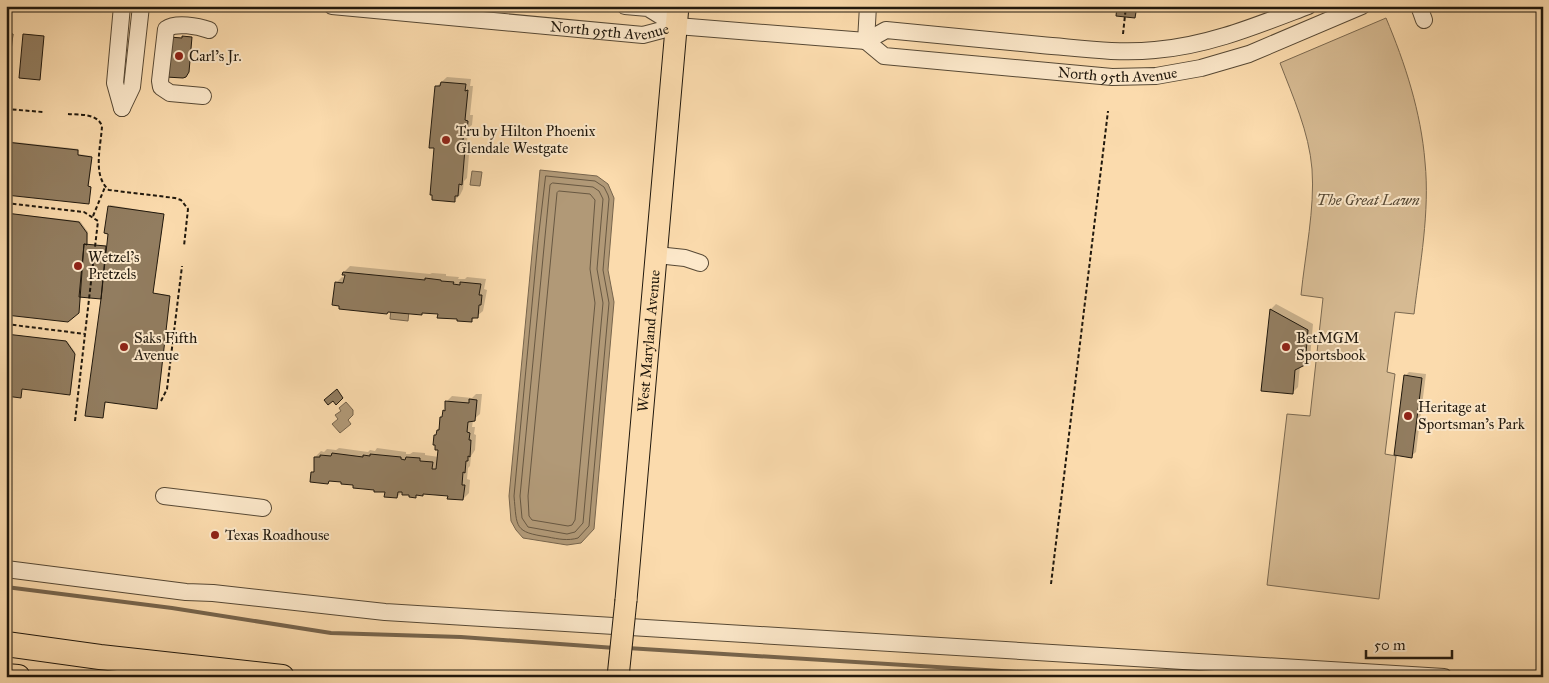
<svg xmlns="http://www.w3.org/2000/svg" width="1549" height="683" font-family="'IM FELL Great Primer',serif">
<style>
.green{fill:#d6ba92;stroke:#7b6950}
.water{fill:#b19977;stroke:#77654d}
.shadow{fill:#0003}
.lines{fill:none;stroke-linecap:round;stroke-linejoin:round}
.shore{stroke:#685842;stroke-width:1}
.stream{stroke:#77654d;stroke-width:4}
.building{fill:#927d60;stroke:#20180d}
.minor-casing{stroke:#574935;stroke-width:18}
.major-casing{stroke:#20180d;stroke-width:23}
.highway-casing{stroke:#20180d;stroke-width:26}
.path{stroke:#20180d;stroke-width:2;stroke-dasharray:4 2.5;stroke-linecap:butt}
.minor{stroke:#fce8ca;stroke-width:16}
.major{stroke:#fbdbad;stroke-width:21}
.highway{stroke:#fbdbad;stroke-width:24}
.major-bridge-casing{stroke:#20180d;stroke-width:23;stroke-linecap:butt}
.major-bridge{stroke:#fbdbad;stroke-width:21}
.poi-dot{fill:#8f2418;stroke:#fce8ca;stroke-width:2}
.labels{text-anchor:middle;dominant-baseline:central;stroke-width:4;stroke-linejoin:round;paint-order:stroke}
.street-label{font-size:15px;fill:#20180d;stroke:#fce8ca}
.poi-label{font-size:15px;fill:#20180d;stroke:#fce8ca;text-anchor:start}
.park-label{font-size:15px;font-style:italic;fill:#574935;stroke:#fce8ca}
</style>
<rect width="100%" height="100%" fill="#fbdbad"/>
<filter id="stains"><feTurbulence type="fractalNoise" baseFrequency=".004" numOctaves="4"/><feColorMatrix values="0 0 0 0 .2 0 0 0 0 .09 0 0 0 0 .02 0 0 0 .5 -.17"/></filter>
<radialGradient id="worn" r=".72"><stop offset=".6" stop-color="#630" stop-opacity="0"/><stop offset="1" stop-color="#630" stop-opacity=".3"/></radialGradient>
<!-- green -->
<path class="green" d="M1386,18c19,45 35,94 39,144 5,50 -5,102 -11,152l-19,-2 -8,60 8,2 -10,80 11,2 -17,143 -112,-14 20,-171 23,2 13,-118 -22,-3c4,-40 14,-87 11,-126 -3,-37 -19,-72 -32,-106z"/>
<!-- water -->
<path class="water" d="M540,170l57,6 11,8 6,14 -6,72 6,32 -20,227 -13,14 -14,2 -44,-7 -7,-8 -5,-9 -2,-25z
M472,171l10,1 -2,14 -10,-1z
M391,309l18,2 -1,10 -18,-2z
M346,402l7,8v5l-5,5 3,4 -11,9 -8,-9 6,-5 -3,-4 6,-4 -2,-3z"/>
<!-- shadow -->
<path class="shadow" d="M6,32l7,1 -5,43h-2z
M25,34l19,2 -4,43 -16,-44z
M447,77l24,2 -1,7h3l-3,29h3l-1,10 -4,3 -1,15h3l-3,35 -3,3 -1,8 -3,6 -6,6 -18,-54v-60z
M6,141l73,8 -1,5 14,2 -3,30h2l-2,16 -83,-9z
M110,205l54,9 -11,79 17,2 -13,112 -51,-6 -3,16 -1,-119 -21,-2 -2,15 -73,2v-100l74,8 8,11 -1,12 21,2z
M350,266l80,8 2,-1 14,1v2l13,1 -1,2h7l2,-2 19,2 -2,10 3,1 -4,21 -12,10 -135,-38 6,-6 3,1 1,-4 -2,-2z
M1276,304l37,20 -3,34 -10,8 -2,21 -6,6 -30,-3 9,-81z
M6,334l61,7 8,11 -4,40 -49,-4 -16,7z
M1409,372l17,2 -10,78 -5,4 -6,-80z
M476,394h6l-2,20 -7,6 -1,7h3l-1,7 2,1 -1,15 -4,6 -1,10 -2,2 -1,11 3,1 -1,13 -6,6 -14,-4 -24,-2 -9,3 -12,-6 -7,7 -11,-6 -43,-10 -12,-1 -3,3 -15,-11 3,-2 -1,-13 6,-6 3,1 3,-3 9,1 3,-2 29,4 2,-2 5,1 2,-3 29,4v2h4l3,-2 12,1v2l14,2 -1,-27 8,-21 1,-8 5,-5 20,2z"/>
<g class="lines">
<!-- shore -->
<path class="shore" d="M546,176l49,5 9,6 4,8 1,4 -6,71 6,33 -20,223 -11,12c-10,3 -20,1 -30,-1 -34,-5 -31,-9 -34,-41l24,-255z
M553,183l40,4 6,4 4,8 -6,70 6,34 -20,220 -8,9 -8,2 -39,-7 -6,-9 -2,-22 30,-311z
M559,191l31,3 5,6 -5,69 5,34 -20,217 -3,5 -4,1 -36,-6 -3,-4 -1,-20 29,-303z"/>
<!-- stream -->
<path class="stream" d="M6,587l166,21 159,25 130,4 154,11
M627,648l473,29"/>
</g>
<!-- building -->
<path class="building" d="M1117,6h20l-2,12 -19,-2z
M6,33l7,1 -5,43h-2z
M23,34l21,2 -4,44 -21,-2z
M182,36l10,1 -3,35 -3,5 -3,1 -17,-1 3,-40 13,1z
M441,82l25,2 -1,7 3,-1 -3,30 3,1 -1,11h-3l-2,16 3,1 -3,36 -3,-1 -1,12h-3v6l-23,-2v-5h-2l4,-47h-5l6,-62h5z
M6,142l72,8v5l14,2 -4,29 3,1 -2,17 -83,-9z
M108,206l56,8 -11,79 17,3 -13,113 -52,-7 -2,16 -18,-2 16,-117 7,-65 -4,-1z
M6,213l73,9 8,11v12l-3,-1 -5,69 -11,9 -62,-7z
M84,244l22,2 -5,53 -22,-2z
M343,272l82,8v-2l16,2v1l13,1 -1,2 7,1v-3l21,2 -2,11h3l-1,10h-2l-1,13h-6v4l-15,-1v-2l-20,-1 1,-4 -16,-1v2l-34,-3 -1,2 -48,-5v-3l-7,-1 3,-23 8,1 2,-8h-3z
M1270,309l38,21 -3,35 -10,5 -2,24 -32,-3z
M6,334l60,7 9,13 -5,41 -48,-6 -1,9 -15,-2z
M1404,375l18,3 -10,80 -18,-3z
M337,389l6,9 -7,7 -3,-4 -5,4 -4,-5z
M469,399l8,1 -2,21 -7,1 -1,10 3,1 -1,7h2l-1,17 -2,-1v5h-2l-1,12 -2,-1 -1,13h3l-2,15 -16,-1 1,-3 -25,-2v2l-7,-1v3l-7,-1v-2h-7v-3h-4l-1,6 -13,-1 1,-5h-11v-2l-21,-2v-3l-12,-1v-2l-12,-1 -1,3 -18,-2 1,-10h3v-15h6v-2l11,1 1,-3 31,4v-2l7,1v-2l31,3v2l4,1 1,-3 14,1v3l13,1 -1,7h4l2,-19h-3v-5h-2l1,-10h2l1,-5h2l1,-13h2l1,-7 2,1v-10l24,2z"/>
<g class="lines">
<defs>
<g id="minor">
<path d="M122,6l-7,77 7,25"/>
<path id="s1" d="M332,6l311,29 34,-9 189,15 20,-11c51,5 103,10 155,15 38,3 76,9 114,5 53,-4 103,-25 153,-44"/>
<path d="M625,6l23,2 29,18"/>
<path d="M1419,6l5,14"/>
<path id="s2" d="M866,41l18,15 228,21 44,-1 45,-8 48,-14 113,-48"/>
<path d="M866,41l2,-35"/>
<path d="M203,96l-33,-3 -9,-6 -1,-6 6,-52c10,-7 32,-3 43,1"/>
<path d="M122,108l10,-21 9,-81"/>
<path d="M657,255l28,3 15,5"/>
<path d="M164,496l99,12"/>
<path d="M6,569l180,23 27,1 172,19 1059,65"/>
</g>
<g id="major">
<path id="s3" d="M626,600l52,-594"/>
</g>
<path id="highway" d="M6,644l94,13 182,20
M6,676l12,1"/>
</defs>
<!-- minor casing -->
<use href="#minor" class="minor-casing"/>
<!-- major casing -->
<use href="#major" class="major-casing"/>
<!-- highway casing -->
<use href="#highway" class="highway-casing"/>
<!-- path -->
<path class="path" d="M1123,34l3,-28
M6,109l37,3
M68,114c12,1 29,-1 34,12 -1,20 -10,50 7,64l66,8 6,2 7,9 -4,37
M6,203l78,9 14,9 -23,200
M93,216l12,-29
M6,324l79,10
M161,401l6,-12 15,-123
M1051,584l57,-473"/>
<!-- minor -->
<use href="#minor" class="minor"/>
<!-- major -->
<use href="#major" class="major"/>
<!-- highway -->
<use href="#highway" class="highway"/>
<defs>
<path id="major-bridge" d="M618,677l8,-77"/>
</defs>
<!-- major-bridge casing -->
<use href="#major-bridge" class="major-bridge-casing"/>
<!-- major-bridge -->
<use href="#major-bridge" class="major-bridge"/>
</g>
<!-- markers -->
<g class="poi-dot">
<circle cx="179" cy="56" r="5"/>
<circle cx="446" cy="140" r="5"/>
<circle cx="78" cy="266" r="5"/>
<circle cx="124" cy="347" r="5"/>
<circle cx="1286" cy="347" r="5"/>
<circle cx="1408" cy="416" r="5"/>
<circle cx="215" cy="535" r="5"/>
</g>
<g class="labels">
<!-- street labels -->
<g class="street-label">
<text stroke="none"><textPath href="#s1" startOffset="279">North 95th Avenue</textPath></text>
<text stroke="none"><textPath href="#s2" startOffset="258">North 95th Avenue</textPath></text>
<text stroke="none"><textPath href="#s3" startOffset="260">West Maryland Avenue</textPath></text>
</g>
<!-- poi labels -->
<g class="poi-label">
<text x="189" y="56">Carl's Jr.</text>
<text x="456" y="131">Tru by Hilton Phoenix<tspan x="456" dy="17">Glendale Westgate</tspan></text>
<text x="88" y="257">Wetzel's<tspan x="88" dy="17">Pretzels</tspan></text>
<text x="134" y="338">Saks Fifth<tspan x="134" dy="17">Avenue</tspan></text>
<text x="1296" y="338">BetMGM<tspan x="1296" dy="17">Sportsbook</tspan></text>
<text x="1418" y="407">Heritage at<tspan x="1418" dy="17">Sportsman's Park</tspan></text>
<text x="225" y="535">Texas Roadhouse</text>
</g>
<!-- park labels -->
<g class="park-label">
<text x="1368" y="200">The Great Lawn</text>
</g>
</g>
<!-- margin -->
<rect width="1549" height="683" fill="none" stroke="#fbdbad" stroke-width="25"/>
<rect x="8" y="8" width="1534" height="668" fill="none" stroke="#20180d" stroke-width="2.5"/>
<rect x="12" y="12" width="1524" height="658" fill="none" stroke="#20180d"/>
<!-- scale -->
<path d="M1366 650v8h86v-8" fill="none" stroke="#20180d" stroke-width="2.5"/>
<text x="1374" y="650" font-size="15" fill="#20180d" stroke="#fce8ca" stroke-width="4" paint-order="stroke">50 m</text>
<rect width="100%" height="100%" filter="url(#stains)"/>
<rect width="100%" height="100%" fill="url(#worn)"/>
</svg>
